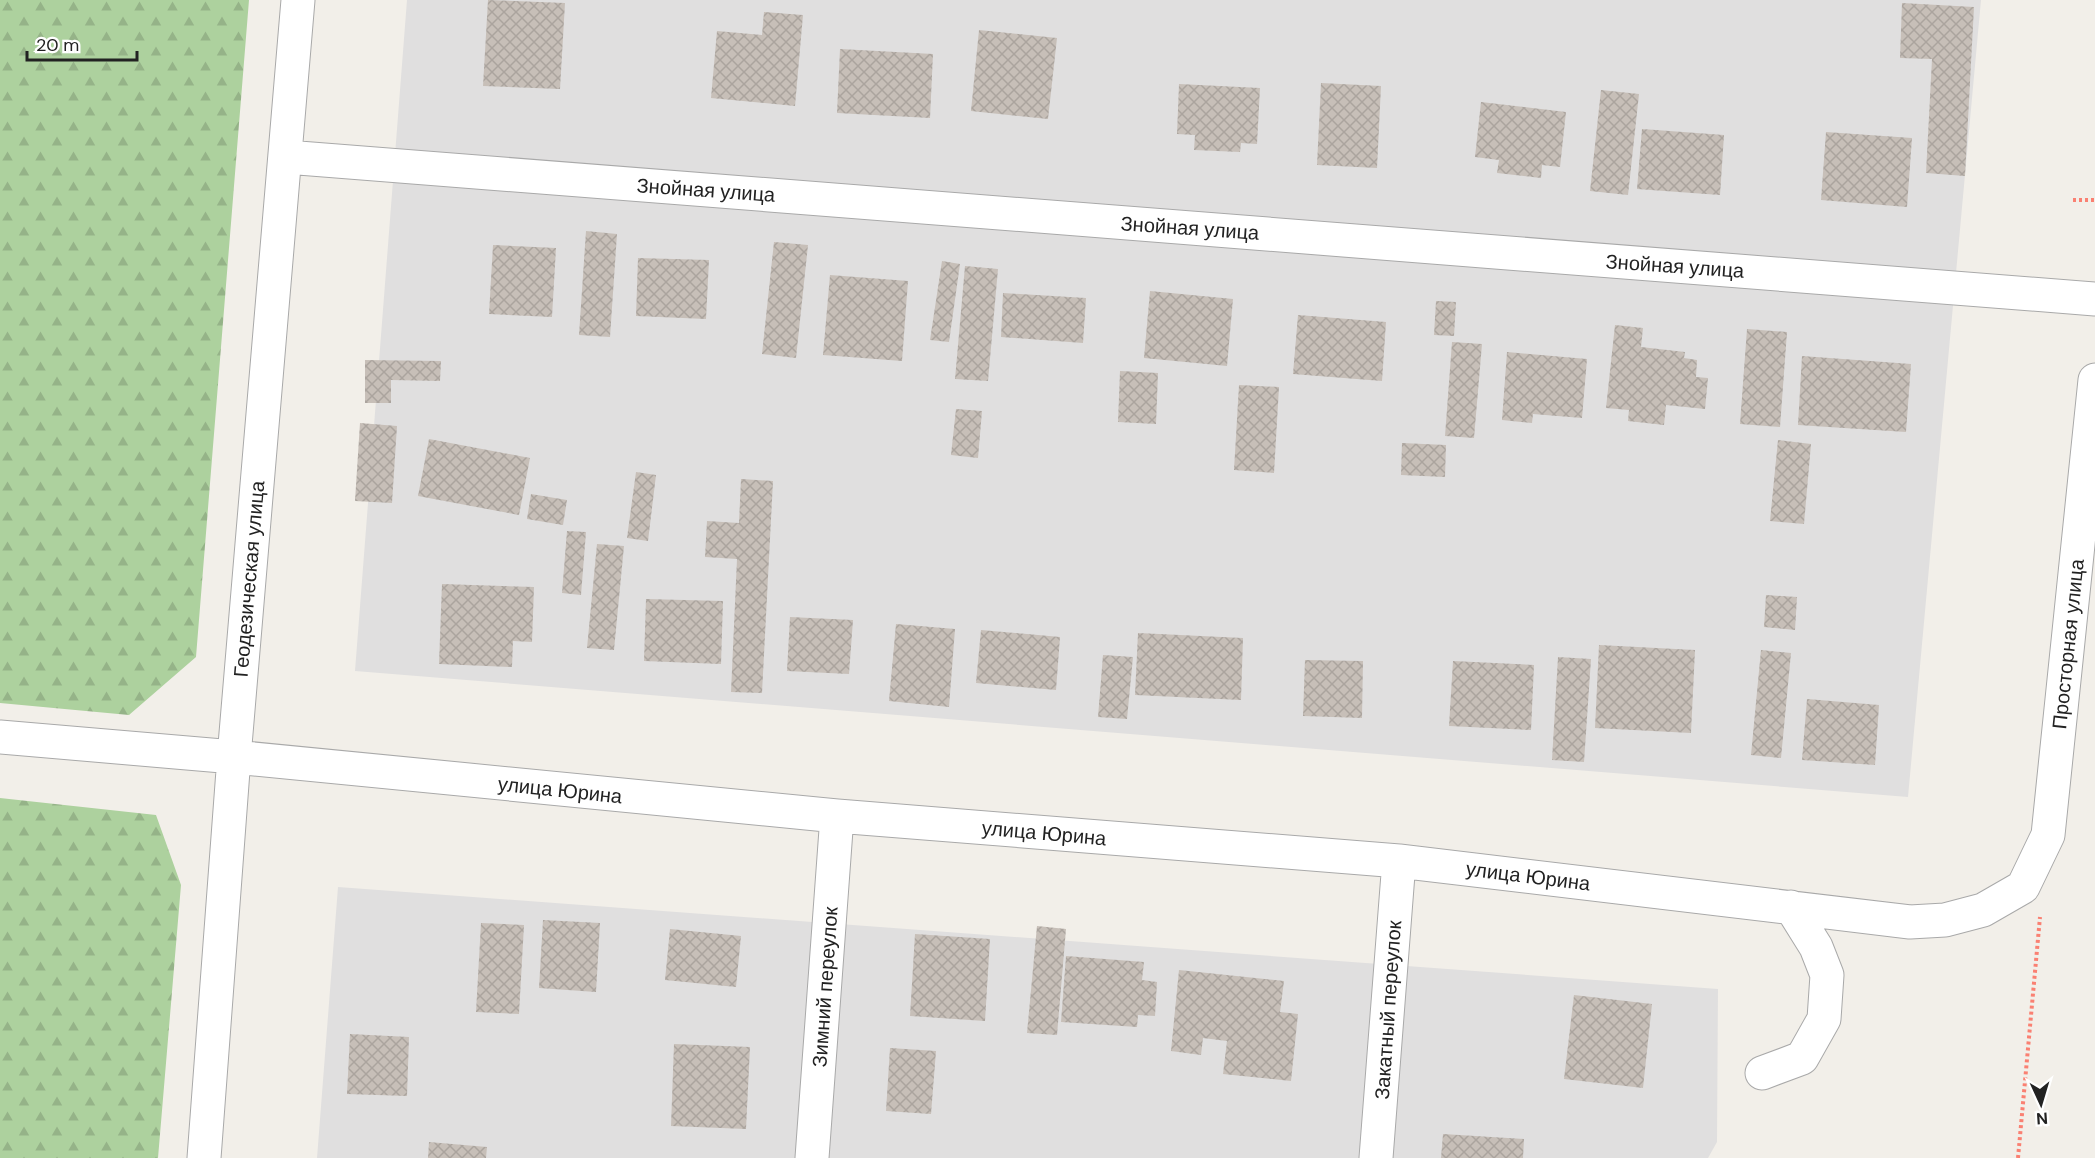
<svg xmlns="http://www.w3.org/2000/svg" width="2095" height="1158" font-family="'DM Sans',sans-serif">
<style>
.residential{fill:#e0dfdf}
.forest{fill:url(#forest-firs)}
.building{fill:url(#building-cross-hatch)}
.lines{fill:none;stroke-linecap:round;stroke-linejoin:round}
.minor-casing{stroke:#a9a9a9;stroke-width:35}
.path{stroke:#fa8072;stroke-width:4;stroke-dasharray:3 3;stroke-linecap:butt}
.minor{stroke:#fff;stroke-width:33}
.labels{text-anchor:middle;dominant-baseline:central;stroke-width:6;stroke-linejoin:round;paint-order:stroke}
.street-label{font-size:20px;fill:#222;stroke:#fff}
</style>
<defs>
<pattern id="forest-firs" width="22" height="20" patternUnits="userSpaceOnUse" patternTransform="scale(1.5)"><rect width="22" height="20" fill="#add19e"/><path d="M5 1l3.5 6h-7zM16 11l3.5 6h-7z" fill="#95b388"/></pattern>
<pattern id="building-cross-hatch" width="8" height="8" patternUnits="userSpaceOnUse" patternTransform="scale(1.5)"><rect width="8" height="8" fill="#c7bfb8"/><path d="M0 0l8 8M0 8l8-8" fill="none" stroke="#aba49e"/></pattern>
</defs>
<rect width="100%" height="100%" fill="#f2efe9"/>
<!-- residential -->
<path class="residential" d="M407,0h1574l-73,797 -1553,-126z
M338,887l1380,102 -1,153 -9,16h-1391z"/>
<!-- forest -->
<path class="forest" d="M0,0h249l-53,657 -67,58 -129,-12z
M0,798l156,17 25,70 -23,273h-158z"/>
<!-- building -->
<path class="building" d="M488,0l77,3 -5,86 -77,-3z
M1902,3l72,4 -9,169 -39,-3 6,-114 -32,-1z
M764,12l39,3 -8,91 -84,-8 6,-67 45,4z
M979,30l78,8 -9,81 -77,-8z
M840,49l93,5 -3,64 -93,-5z
M1321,83l60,3 -4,82 -60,-3z
M1179,84l81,4 -3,56 -16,-1 -1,9 -46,-2 1,-15 -18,-1z
M1601,90l38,4 -11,101 -38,-4z
M1481,102l85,10 -6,55 -18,-2 -1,13 -44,-5 2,-13 -24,-3z
M1642,129l82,6 -4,60 -83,-6z
M1826,132l86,6 -5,69 -86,-7z
M586,231l31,3 -7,103 -31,-2z
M774,242l34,3 -12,113 -34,-4z
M493,245l63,3 -4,69 -63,-3z
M638,258l71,2 -3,59 -70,-3z
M942,261l18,3 -11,78 -19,-2z
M965,266l33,3 -10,112 -33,-2z
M830,275l78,6 -6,80 -79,-6z
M1150,291l83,8 -6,67 -83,-8z
M1003,293l83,5 -3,45 -82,-6z
M1436,301l20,1 -2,34 -20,-1z
M1298,315l88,7 -4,59 -89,-7z
M1615,325l28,3 -2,19 44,5 -1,6 13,2 -1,17 12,1 -3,31 -39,-4 -2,20 -36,-4 1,-11 -23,-2z
M1747,329l40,3 -7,95 -40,-3z
M1452,342l30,2 -8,94 -29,-2z
M1507,352l80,7 -5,59 -49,-4 -1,9 -30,-3z
M1802,356l109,8 -5,68 -108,-7z
M365,360l76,1 -1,20 -49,-1v23h-26z
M1120,371l38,2 -2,51 -38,-2z
M1239,385l40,2 -5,86 -40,-3z
M956,409l26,2 -4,47 -27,-3z
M360,423l37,3 -5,77 -37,-2z
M429,439l101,19 -11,57 -101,-19z
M1778,440l33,4 -7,80 -34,-3z
M1402,443l44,2 -1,32 -44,-2z
M636,472l20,3 -8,66 -21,-3z
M741,479l32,2 -11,212 -31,-1 6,-133 -32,-2 2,-36 32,2z
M531,494l36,6 -4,25 -36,-6z
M567,531l19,1 -5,63 -19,-2z
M597,544l27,2 -10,104 -27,-2z
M442,584l92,3 -2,55 -19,-1 -1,26 -73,-3z
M1766,595l31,2 -2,33 -31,-3z
M646,599l77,2 -2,63 -77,-3z
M790,617l63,3 -4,54 -62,-3z
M896,624l59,5 -6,78 -60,-6z
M981,630l79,7 -4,53 -80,-7z
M1138,633l105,5 -2,62 -106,-5z
M1599,645l96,5 -4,83 -96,-5z
M1761,650l30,3 -10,105 -30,-3z
M1103,655l30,2 -6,62 -29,-2z
M1558,657l33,2 -7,103 -32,-2z
M1305,660l58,1 -1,57 -59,-2z
M1453,661l81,4 -3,65 -82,-4z
M1807,699l72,6 -4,60 -73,-5z
M543,920l57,3 -4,69 -57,-4z
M481,923l43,2 -5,89 -43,-2z
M1037,926l29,3 -9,106 -30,-2z
M670,929l71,7 -5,51 -71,-7z
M915,934l75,5 -5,82 -75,-5z
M1066,956l78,6 -2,18 15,2 -2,34 -17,-1 -1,12 -76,-5z
M1179,970l105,11 -4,31 18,2 -7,67 -68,-7 4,-33 -24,-3 -2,17 -30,-4z
M1574,995l78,9 -9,84 -79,-9z
M350,1034l59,3 -2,59 -60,-2z
M674,1044l76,3 -4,82 -75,-3z
M890,1048l46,3 -5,63 -45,-3z
M1443,1134l81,5 -1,19h-82z
M429,1142l58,5 -1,11h-58z"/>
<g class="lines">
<defs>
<path id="minor" d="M286,157l1809,142
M0,737l234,20 603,59 562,45 511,61 35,-2 38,-10 40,-23 25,-52 47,-455
M1762,1073l40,-15 22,-39 3,-44 -11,-28 -25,-40
M204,1158l30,-401 64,-757
M812,1158l25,-342
M1376,1158l23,-297"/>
</defs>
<!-- minor casing -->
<use href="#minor" class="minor-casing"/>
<!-- path -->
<path class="path" d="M2073,200h22
M2018,1158l22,-241"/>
<!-- minor -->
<use href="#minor" class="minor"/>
</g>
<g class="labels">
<!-- street labels -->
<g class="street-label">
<text transform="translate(706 190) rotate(4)">Знойная улица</text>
<text transform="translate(1190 228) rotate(4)">Знойная улица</text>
<text transform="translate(1675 266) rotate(4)">Знойная улица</text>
<text transform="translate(249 579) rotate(-85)">Геодезическая улица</text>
<text transform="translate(2068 644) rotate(-84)">Просторная улица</text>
<text transform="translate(560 790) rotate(6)">улица Юрина</text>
<text transform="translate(1044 833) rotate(5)">улица Юрина</text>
<text transform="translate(1528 876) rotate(7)">улица Юрина</text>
<text transform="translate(825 987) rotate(-86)">Зимний переулок</text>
<text transform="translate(1388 1010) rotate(-86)">Закатный переулок</text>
</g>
</g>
<!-- north arrow -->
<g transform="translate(2041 1104) rotate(176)" stroke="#ffffff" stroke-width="4.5" paint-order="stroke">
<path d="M0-4.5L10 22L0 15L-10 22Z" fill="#222222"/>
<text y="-9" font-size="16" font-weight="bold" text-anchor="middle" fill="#222222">N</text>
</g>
<!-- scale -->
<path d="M27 51v9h110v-9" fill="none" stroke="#222222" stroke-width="3"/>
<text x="36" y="51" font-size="18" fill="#222222" stroke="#ffffff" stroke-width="4.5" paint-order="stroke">20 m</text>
</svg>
